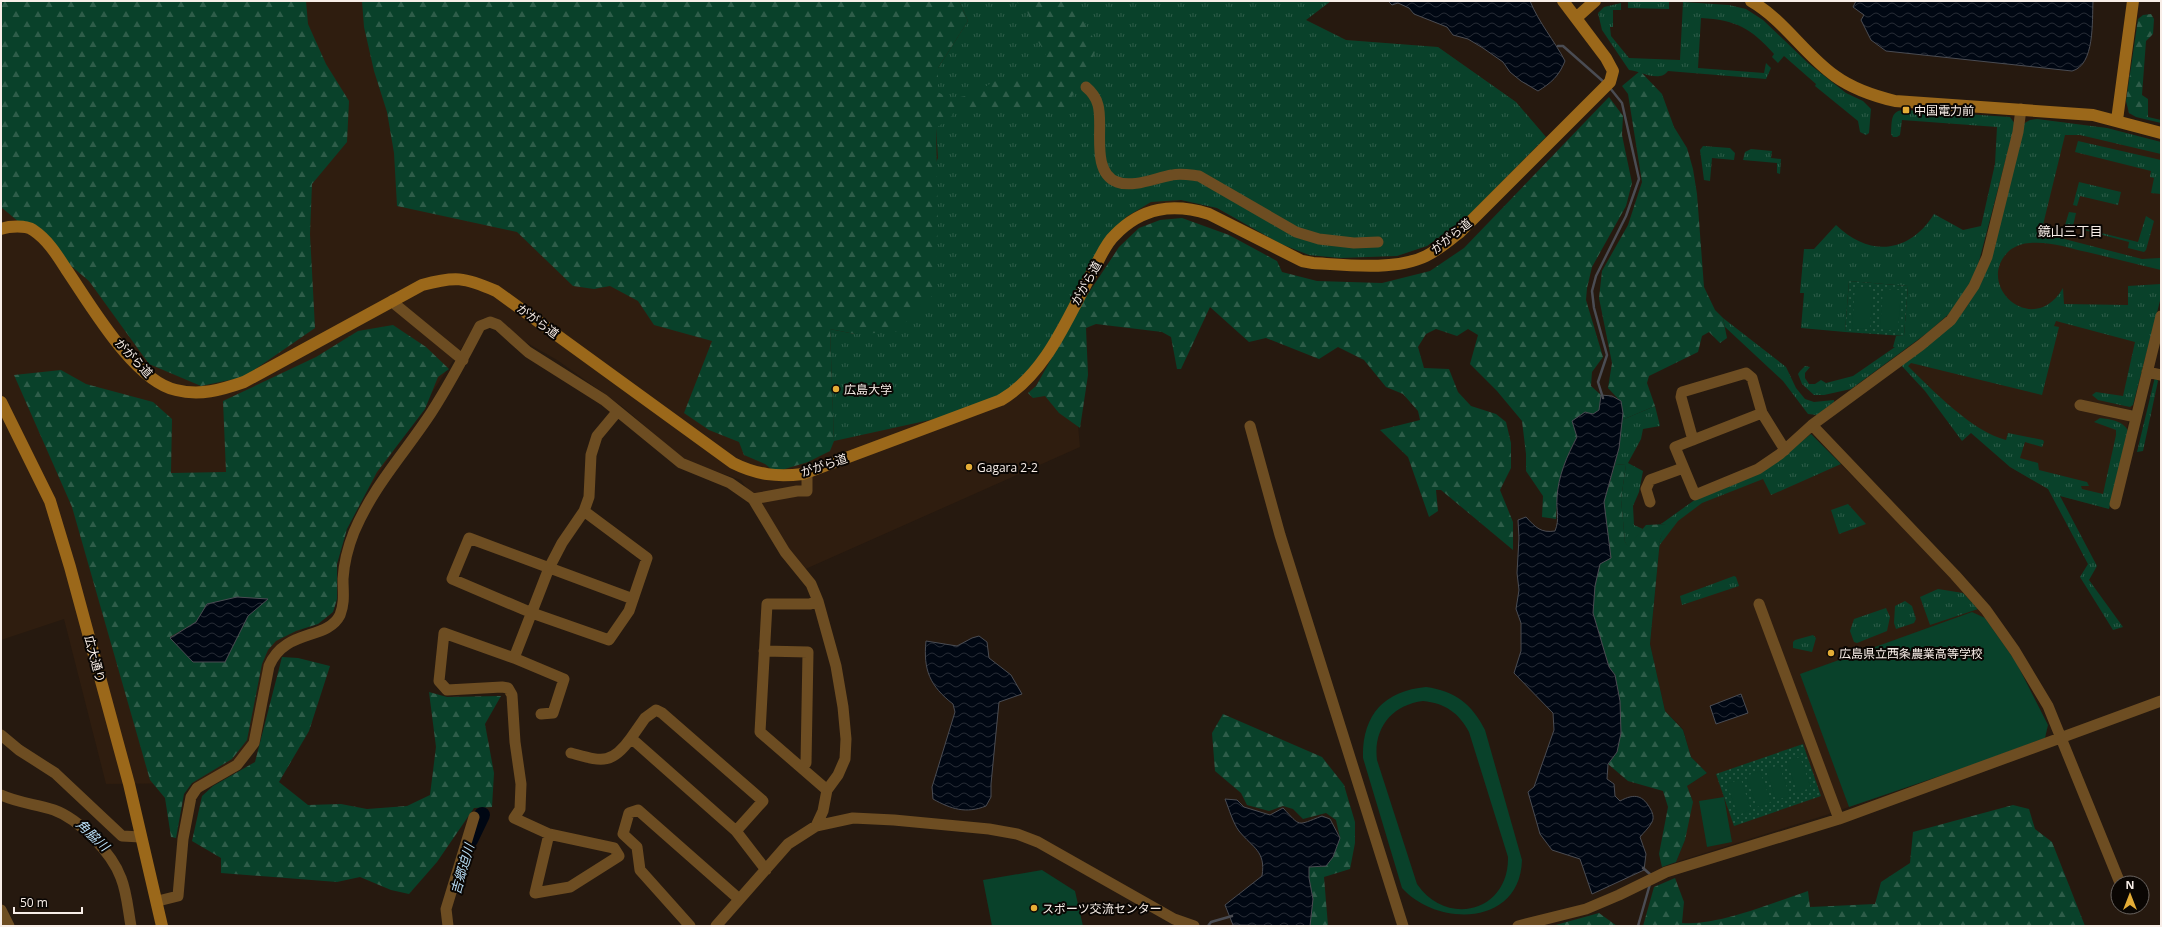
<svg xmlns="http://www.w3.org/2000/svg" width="2162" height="927" font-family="'Open Sans','Noto Sans JP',sans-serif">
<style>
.built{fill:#2f1d0f}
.grass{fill:url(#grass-tufts)}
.forest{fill:url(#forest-firs);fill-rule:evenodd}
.park{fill:url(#park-dots)}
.pitch{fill:#09412a;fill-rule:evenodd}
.water{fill:url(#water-waves);stroke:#4a4c53}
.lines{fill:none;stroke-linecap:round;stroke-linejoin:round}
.stream{stroke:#4a4c53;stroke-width:2.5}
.river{stroke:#000713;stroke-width:16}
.street{stroke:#6d4d22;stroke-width:11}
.secondary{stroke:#9b681a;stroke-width:12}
.poi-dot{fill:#e5ad36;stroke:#0a0603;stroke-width:1.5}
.labels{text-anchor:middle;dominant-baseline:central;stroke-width:4;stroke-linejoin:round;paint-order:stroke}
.poi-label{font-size:12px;fill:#f8eee8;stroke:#0a0603;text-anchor:start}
.street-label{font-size:12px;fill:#f8eee8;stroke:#0a0603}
.neighbourhood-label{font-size:13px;fill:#f8eee8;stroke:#0a0603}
.water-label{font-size:13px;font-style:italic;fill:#b9dff8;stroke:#0a0603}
</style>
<defs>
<pattern id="grass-tufts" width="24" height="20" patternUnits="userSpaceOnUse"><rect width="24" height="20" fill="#09412a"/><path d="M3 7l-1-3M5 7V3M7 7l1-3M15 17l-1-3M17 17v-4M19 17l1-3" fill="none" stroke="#2e5d49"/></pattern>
<pattern id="forest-firs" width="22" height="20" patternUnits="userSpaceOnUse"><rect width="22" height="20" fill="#09412a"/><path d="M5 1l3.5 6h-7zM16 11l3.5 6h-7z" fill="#2e5d49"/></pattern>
<pattern id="park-dots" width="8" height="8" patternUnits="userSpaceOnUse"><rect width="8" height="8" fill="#09412a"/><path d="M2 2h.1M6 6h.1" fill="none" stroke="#2e5d49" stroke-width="1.8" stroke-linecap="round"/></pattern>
<pattern id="water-waves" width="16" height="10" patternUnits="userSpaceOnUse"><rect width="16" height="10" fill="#000713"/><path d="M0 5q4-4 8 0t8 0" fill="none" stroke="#262b35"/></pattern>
</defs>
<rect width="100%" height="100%" fill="#26190f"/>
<!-- built -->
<path class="built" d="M1,1h1330l-25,19 40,20 92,7 78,55 30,35 -80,81 -39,28 -30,10 -57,2 -31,-3 -28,-11 -64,-36 -36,-8 -55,17 -20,24 -38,75 12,131 -279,124 -60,-91 -56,-19 -61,-53 -67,-48 -74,-42 -9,11 -126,191 -31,95 -30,29 -22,35 -10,51 -14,26 -37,27 -98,1 -42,-165 -63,21z
M2037,119l70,9 54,14v155l-31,117 -21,95 -49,-13 -50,-29 -103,-101 73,-82 45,-163z
M1811,434l135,137 39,47 63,107 -3,13 -219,77 -150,47 9,-22 2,-54 20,-13 -16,-16 -8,-28 -18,-18 -15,-67 10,-104 36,-41 62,-28z"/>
<!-- grass -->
<path class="grass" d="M959,1h372l-25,19 40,20 92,7 78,55 30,35 -80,81 -39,28 -30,10 -57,2 -31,-3 -28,-11 -64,-36 -36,-8 -30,2 -25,15 -20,24 -50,103 -67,63 -155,34 -4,-112 25,5 83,-176 -2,-30 2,-60 30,-47z
M1628,2h41v7l-41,-1z
M1683,2l46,3 17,4 17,11 45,43 38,30 17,8 8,8 -2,24 -3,2 -6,-3 -2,-11 -43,-35 1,-2 -32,-28 -6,7 -6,-6 2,-3c-23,-26 -38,-34 -73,-36l-3,50 66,5 2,-10 5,5 -5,11 -98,-8c-9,12 -27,0 -39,-1l-27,-40 -4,-17 6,-6 17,-4v7h-8v17h-3l1,9 18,22 51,2z
M1905,110l105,7 5,7 -38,145 -13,26 -14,18 -23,20 -76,56 -27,6h-10l-12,-11 -4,-10 2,-3 5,-5 5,1 -5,6v5l4,6h6l6,-4 5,3 27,-7 42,-29h-2l3,-11h8l4,-50 -59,-5 -4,51 -44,-4 3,-35h-4l4,-44h10l22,-24c33,32 73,29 98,-11l29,16 18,-4 14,-62 2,-37 -95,-7 -2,15 -3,2h-4l-2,-3c1,-13 -1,-24 14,-24z
M2037,119l70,9 54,14v12l-81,-19h-15l-24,98 101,26 18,-1 1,-5v17c-25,-6 -49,-12 -74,-18 -18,-4 -38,-11 -57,-9 -7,0 -14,3 -20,7 -38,34 23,90 53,38l1,16 64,1v-19l33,-2v13l-28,108 -3,2 -32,-7 -6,-5 4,-3 27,4 12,-54 -79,-21 -2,5 5,1 -17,68 -131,-32 -3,3c24,24 65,66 98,74l2,-7 35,7 1,2 -2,5 -17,-5 -5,16 18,5 1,7 48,12 2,4h-8l1,3 21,5 13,-59v-5l-22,-8 6,-4c10,1 24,3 28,13l-19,78 -49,-13 37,70 -8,14 34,47 -10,3 -33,-53 8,-13 -40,-75 -38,-22 -39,-34 -9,8 -37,-50 -25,-27 53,-41 13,-15 14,-24 43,-160 7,-4z
M2078,141l83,19v34l-10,-1 3,-15 -4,-1 1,-6 -76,-19z
M1703,146l27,2 5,5 -1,7 -22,-2 -2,23 -6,-1 -4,-30z
M1751,149l21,2 -1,7 10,1 -1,15 -3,-1v-10l-34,-3 2,-8z
M2079,182l42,10 -3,13 -38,-9 -3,10 -4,-1z
M2069,212l7,1 -3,13 65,16 8,-26 8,5 -8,29 -2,2 -16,-4 1,-6 -64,-17z
M1723,318l63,49 10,21 9,11 9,3 20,-2v2l-17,13 -9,-1 -25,-33 -58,-54z
M2155,377l3,4 -15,70 -6,1z
M1655,406l5,20 -17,3 -2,10 -13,24 15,8 -4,21 -6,14 1,19 9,4 -15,18 -3,-5 -4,-43 5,-34 -11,-1 4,-16 3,-28z
M1811,434l30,30 -70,31 -8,-16 -61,24 -24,18 -19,25 1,-6 6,-16h-5l35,-25 87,-43z
M1848,504l18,20 -27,10 -8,-24z
M1734,576l2,1 3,9 -57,19 -2,-9z
M1938,589l25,4 15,16 -48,16 -10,-28z
M1905,601l7,5 4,13 -2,4 -18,6 -2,-6 1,-17z
M1886,608l4,9 -3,14 -30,12 -3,-1 -4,-11 4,-12z
M1813,635l3,3 -4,14 -19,-4v-6l2,-2z"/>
<!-- forest -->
<path class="forest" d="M1,1h305l2,23 18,40 23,37 -2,41 -35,42 -2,50 5,94 -71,49 -43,9 -52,-22 -60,-83 -88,-74z
M362,1h597l9,20 -30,47v24l12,7 21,-4 24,-14 48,-1 4,-17 -2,-11 -9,-13 -9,-28 -11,-10h58c5,15 15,27 21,41 6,12 -23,53 -30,66l-110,2 -5,8 -14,10 2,98 -4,68 -38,38 -41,2 -25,-5 4,112 -4,10 -22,11 -33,10 -10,-8 -21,-9 -5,-13 -30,-12 -25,-17 28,-72 -58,-16 -16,-24 -28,-15 -16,3 -21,-3 -56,-54 -120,-26 -3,-53 -7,-41 -13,-41 -10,-44z
M2151,14l3,5 -1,15 -7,7 -4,54 6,4v18l13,3v3l-25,-6 -7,-4 -3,-12 12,-82 5,-4z
M1640,71l22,23 12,33 13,21 6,21 4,25 7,93 11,23 8,8 4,20 -7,5 -11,-11 -7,4 -4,16 -49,24 -2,7 8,23 -33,14 -1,-18 -13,-14 4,-25 -13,-65 3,-27 26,-46 14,-43 -14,-88 -6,-8z
M1609,97l14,19 -1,19 10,48 -6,23 -34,61 -5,21 -1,12 17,57 -11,15 -1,14 10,9 -1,15c-8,5 -12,11 -17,18 -19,27 -26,57 -27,91l-14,-2 1,-21 -17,-25v-17l-4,-33 -25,-30 -27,-27 8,-29 -10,-6 -11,7 -21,-7 -10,5 -8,13 6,21 25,1 9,23 13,14 25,8 10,8 5,21v25l-11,22 13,32v28l-72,-60h-5l2,21 -9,6 -21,-60 -28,-27 40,-10 -2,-9 -15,-17 -17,-7 -22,-27 -26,-13 -19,12 -53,-21 -17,4 -39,-35 -29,62h-4l-6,-32 -9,-5 -66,-8 -10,4 2,47 -8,53 -21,-15 -14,-17 -12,2 -5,-5 8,-7 50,-89 33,-50 20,-19 21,-8 22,-2 47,17 48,26 5,11 35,9 65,2 48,-12 34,-23z
M393,325l33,22 23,22 -11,8 -13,32 -48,63 -30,57 -10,35v35l-4,13 -15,12 -22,7 -20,10 -8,9 -6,14 -15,76 -15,19 -40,24 -8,11 -8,44 -5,-1 -6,-39 -15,-18 -78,-273 -58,-132 47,-5 25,14 67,18 19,17 -1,54 55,-1 -3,-71 93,-44 42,-26zM220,602l28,13 -23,47 -55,-25 26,-15 11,-18z
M1615,464l11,1 -5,34 4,43 3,4 18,-21 21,-1 -7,16 -10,104 15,67 18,19 8,27 16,16 -20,13 6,16 -8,38 -9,22 -14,5 -3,-13 9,-47 -5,-16 -35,-10 -20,-17 9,-12 4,-19 -1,-32 -5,-26 -6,-8 -16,-54 2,-27 11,-61 -2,-23z
M282,657l16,1 32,8 -21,65 -30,51 29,23 33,-1 26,5 40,-3 23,-11 6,-48 -7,-55 18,5 54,-1 -16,28 9,49 -2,34 -18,1 -37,54 -28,32 -18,-4 -31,-13 -23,5 -116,-9v-15l-29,-17 10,-45 11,-10 42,-24z
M1223,714l99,43 22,28 11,37v21l-5,26 -26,8 4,49h-18l3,-27 -4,-21v-11l17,-1 14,-28 -4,-18 -10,-7 -23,6 -10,-10 -10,-3 -14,5 -22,-6 -6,-12 -26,-22 -3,-38z
M2013,805l16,4 6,20 17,13 33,84h-442l11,-39 21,-9 9,24 -2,21c36,3 90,-20 126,-32l2,16 65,-3 6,-22 29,-19 3,-31z
M1599,913l18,13h-65z"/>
<!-- park -->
<path class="park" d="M1849,281l59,5 -4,50 -59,-4z
M1803,744l18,52 -87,30 -18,-52z"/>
<!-- pitch -->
<path class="pitch" d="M1855,287l18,1 -3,41 -18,-1z
M1883,289l18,1 -3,41 -18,-2z
M1972,612l13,6 31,44 32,63 -3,13 -70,26 -126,43 -49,-133z
M1426,687c29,4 46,17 59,43l37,130c-2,67 -85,67 -120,28l-39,-130c-1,-43 21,-67 63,-71zM1423,701c22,2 36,12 46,31l39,125c1,56 -62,70 -91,27l-40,-124c-4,-32 15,-55 46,-59z
M1800,757l11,31 -14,4 -10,-31z
M1779,765l11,31 -14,4 -10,-30z
M1760,771l11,31 -14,5 -11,-31z
M1741,779l10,31 -13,5 -11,-31z
M1724,797l8,45 -25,5 -8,-46z
M1042,870l33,21 8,35h-91l-9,-46z"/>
<!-- water -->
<path class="water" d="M1388,1h142c9,22 24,39 35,60 -6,15 -14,22 -27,30l-17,-10 -11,-9 -7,-10 -20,-14 -15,-9 -15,-4 -6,-8 -33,-13 -5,-6 -11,-5 -6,2z
M1856,1h237c-1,20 2,64 -21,70l-186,-20 -15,-11 -10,-20 3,-5 -11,-8z
M1601,395l11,1 9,5 2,12 -4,35 -15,54 7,56 -11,6 -5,22 -2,27 16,54 6,8 5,26 1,32 -4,19 -9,12 -1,15 7,5 1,12 5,5c15,-8 23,-6 31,9 2,4 3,8 1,12 -3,6 -9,11 -12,15l6,17 -2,16 -52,24 -12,-35 -28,-9 -12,-16 -12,-42 6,-5 20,-57 -1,-17 -39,-40 7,-22v-28l-5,-14 3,-19 -2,-17 2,-35 -1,-18 8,-3c10,11 15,16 29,14 5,-12 1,-21 2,-33 1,-22 10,-42 20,-61l-5,-16 13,-9 8,2 6,-4z
M237,597l31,2 -20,17 -23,46h-32l-23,-24 26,-16 11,-18z
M979,636l8,6 2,16 22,17 11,19 -23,8 -8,82v13l-5,9c-20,8 -35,3 -53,-7l-1,-12 23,-75 -2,-8c-23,-18 -30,-34 -27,-63l31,5 15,-8z
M1741,694l7,19 -32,11 -6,-18z
M1225,799l12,1 7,7 26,8 13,-7c18,19 13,18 39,8l8,3 10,19 -7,19 -7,9 -17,1v11l4,21 -3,27 -77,-1 -8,-20 37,-29c4,-25 -9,-28 -23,-45 -6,-8 -10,-22 -14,-32z"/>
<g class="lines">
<!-- stream -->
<path class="stream" d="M1558,46h5l42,37
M1603,398l-5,-16 9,-27 -13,-47 -2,-17 4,-15 30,-60 13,-37 -17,-76 -12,-15
M1643,868l8,7
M1208,926l3,-4 21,-6
M1638,926l12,-42"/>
<!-- river -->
<path class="river" d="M470,840l12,-25"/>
<!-- street -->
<path class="street" d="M1086,87c6,5 10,10 12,18 6,20 -8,67 19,77 16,6 38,-4 55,-7 9,-2 18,0 27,1l97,56 23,7 35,4 24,-1
M393,300l3,5 67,55
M2147,372l14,3
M2080,405l56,12
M1762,413l-87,34 20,48 63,-26 22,-15 32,-29 109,-80 30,-25 23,-34 13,-29 31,-125 3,-23
M1812,425l143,150 31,35 29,41 33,55 72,177
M1250,426l30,109 123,391
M1693,440l-12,-43 1,-5 64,-19 6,5 10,35 23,37
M753,499l44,-8h10v-18
M1650,502l-4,-13 4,-9 33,-12
M2115,504l46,-188
M584,511l63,47 -18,53 -20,29 -77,-27 -80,-34 17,-41 164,61
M818,601l-8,3h-43l-7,128 67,58
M1759,604l80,215
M764,651l44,1 -2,111 -4,5
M514,658l50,21 -11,34 -12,1
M1,735l18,15 36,23 67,63 19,1
M571,753c30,8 40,13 60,-15
M1,795c17,8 35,9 53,15 25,9 58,43 67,68 6,15 7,32 10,48
M736,831l27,-30 -101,-88 -6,-3 -11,8 -14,20 105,93 30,39
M549,834l-14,59 35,-6 49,-31 -5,-8 -65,-14 -35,-16 6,-9 1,-25 -6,-42 -3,-47 -4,-7 -6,-1 -55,3 -8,-9 5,-48 70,25 35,-90 13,-25 22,-32 5,-14 2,-42 6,-19 20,-24
M158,901l20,-5 5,-57 8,-42 6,-9 40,-23 17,-22 15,-77c16,-38 58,-25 71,-51 5,-13 3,-23 3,-36 1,-16 5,-32 11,-47 20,-47 50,-78 77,-119 18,-28 34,-58 49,-87l10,-4 8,3 30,27 76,48 77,63 49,20 23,16 32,53 26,32 7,17 18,65 7,41 3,32 -1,20 -7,16 -11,15 -4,21 -7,15
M1,910l8,16
M448,926l-2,-17 28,-92
M690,926l-50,-56 -3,-23 -14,-13 6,-21 9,-3 101,89
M716,926l72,-82 28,-18 37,-8 41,2 95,9 28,5 21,8 136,77 20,7
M1518,926l68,-17 33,-14 47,-23 173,-53 322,-118"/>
<!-- secondary -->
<path class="secondary" d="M1751,1c33,19 53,53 84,75 18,13 39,20 60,25l198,14 68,18
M1576,18l19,-17
M2117,120l16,-119
M1,229c8,-3 25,-4 32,1 15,10 24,25 33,39 24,35 68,112 110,121 24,6 45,0 68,-8l178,-97c33,-9 42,-8 74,6l237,172c24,12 44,14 70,11l198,-74c46,-27 67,-84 92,-129 6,-11 12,-27 22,-36 27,-28 58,-32 94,-21l93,47 11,2c33,2 83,8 113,-7 12,-6 22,-15 33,-23l151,-151 3,-11 -7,-13 -43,-57
M1,402l49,99 20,66 59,217 33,142"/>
</g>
<!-- markers -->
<g class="poi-dot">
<rect x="1902" y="106" width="8" height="8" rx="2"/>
<circle cx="836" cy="389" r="4"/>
<circle cx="969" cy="467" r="4"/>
<circle cx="1831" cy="653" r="4"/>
<circle cx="1034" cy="908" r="4"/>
</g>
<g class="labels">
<!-- poi labels -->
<g class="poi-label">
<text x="1914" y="110">中国電力前</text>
<text x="844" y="389">広島大学</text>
<text x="977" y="467">Gagara 2-2</text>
<text x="1839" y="653">広島県立西条農業高等学校</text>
<text x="1042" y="908">スポーツ交流センター</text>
</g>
<!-- street labels -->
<g class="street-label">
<text transform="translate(1451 236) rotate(-39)">ががら道</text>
<text transform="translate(1086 283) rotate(-61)">ががら道</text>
<text transform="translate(538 321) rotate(36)">ががら道</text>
<text transform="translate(134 358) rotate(47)">ががら道</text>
<text transform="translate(824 465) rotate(-18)">ががら道</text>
<text transform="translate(95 659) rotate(75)">広大通り</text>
</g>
<!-- neighbourhood labels -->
<g class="neighbourhood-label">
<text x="2070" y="231">鏡山三丁目</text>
</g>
<!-- water labels -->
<g class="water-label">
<text transform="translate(93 835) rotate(43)">角脇川</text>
<text transform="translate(462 869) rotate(-74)">吉郷迫川</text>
</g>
</g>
<!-- border -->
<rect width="2162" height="927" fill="none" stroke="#f8eee8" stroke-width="4"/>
<!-- north arrow -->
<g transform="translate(2130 895)"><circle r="19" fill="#0a0603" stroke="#69635f"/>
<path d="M0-3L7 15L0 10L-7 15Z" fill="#e5ad36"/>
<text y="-6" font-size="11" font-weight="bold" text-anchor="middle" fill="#f8eee8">N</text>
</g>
<!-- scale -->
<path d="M14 907v6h68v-6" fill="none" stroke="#f8eee8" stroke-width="2"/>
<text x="20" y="907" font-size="12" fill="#f8eee8" stroke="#0a0603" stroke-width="3" paint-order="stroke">50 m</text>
</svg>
